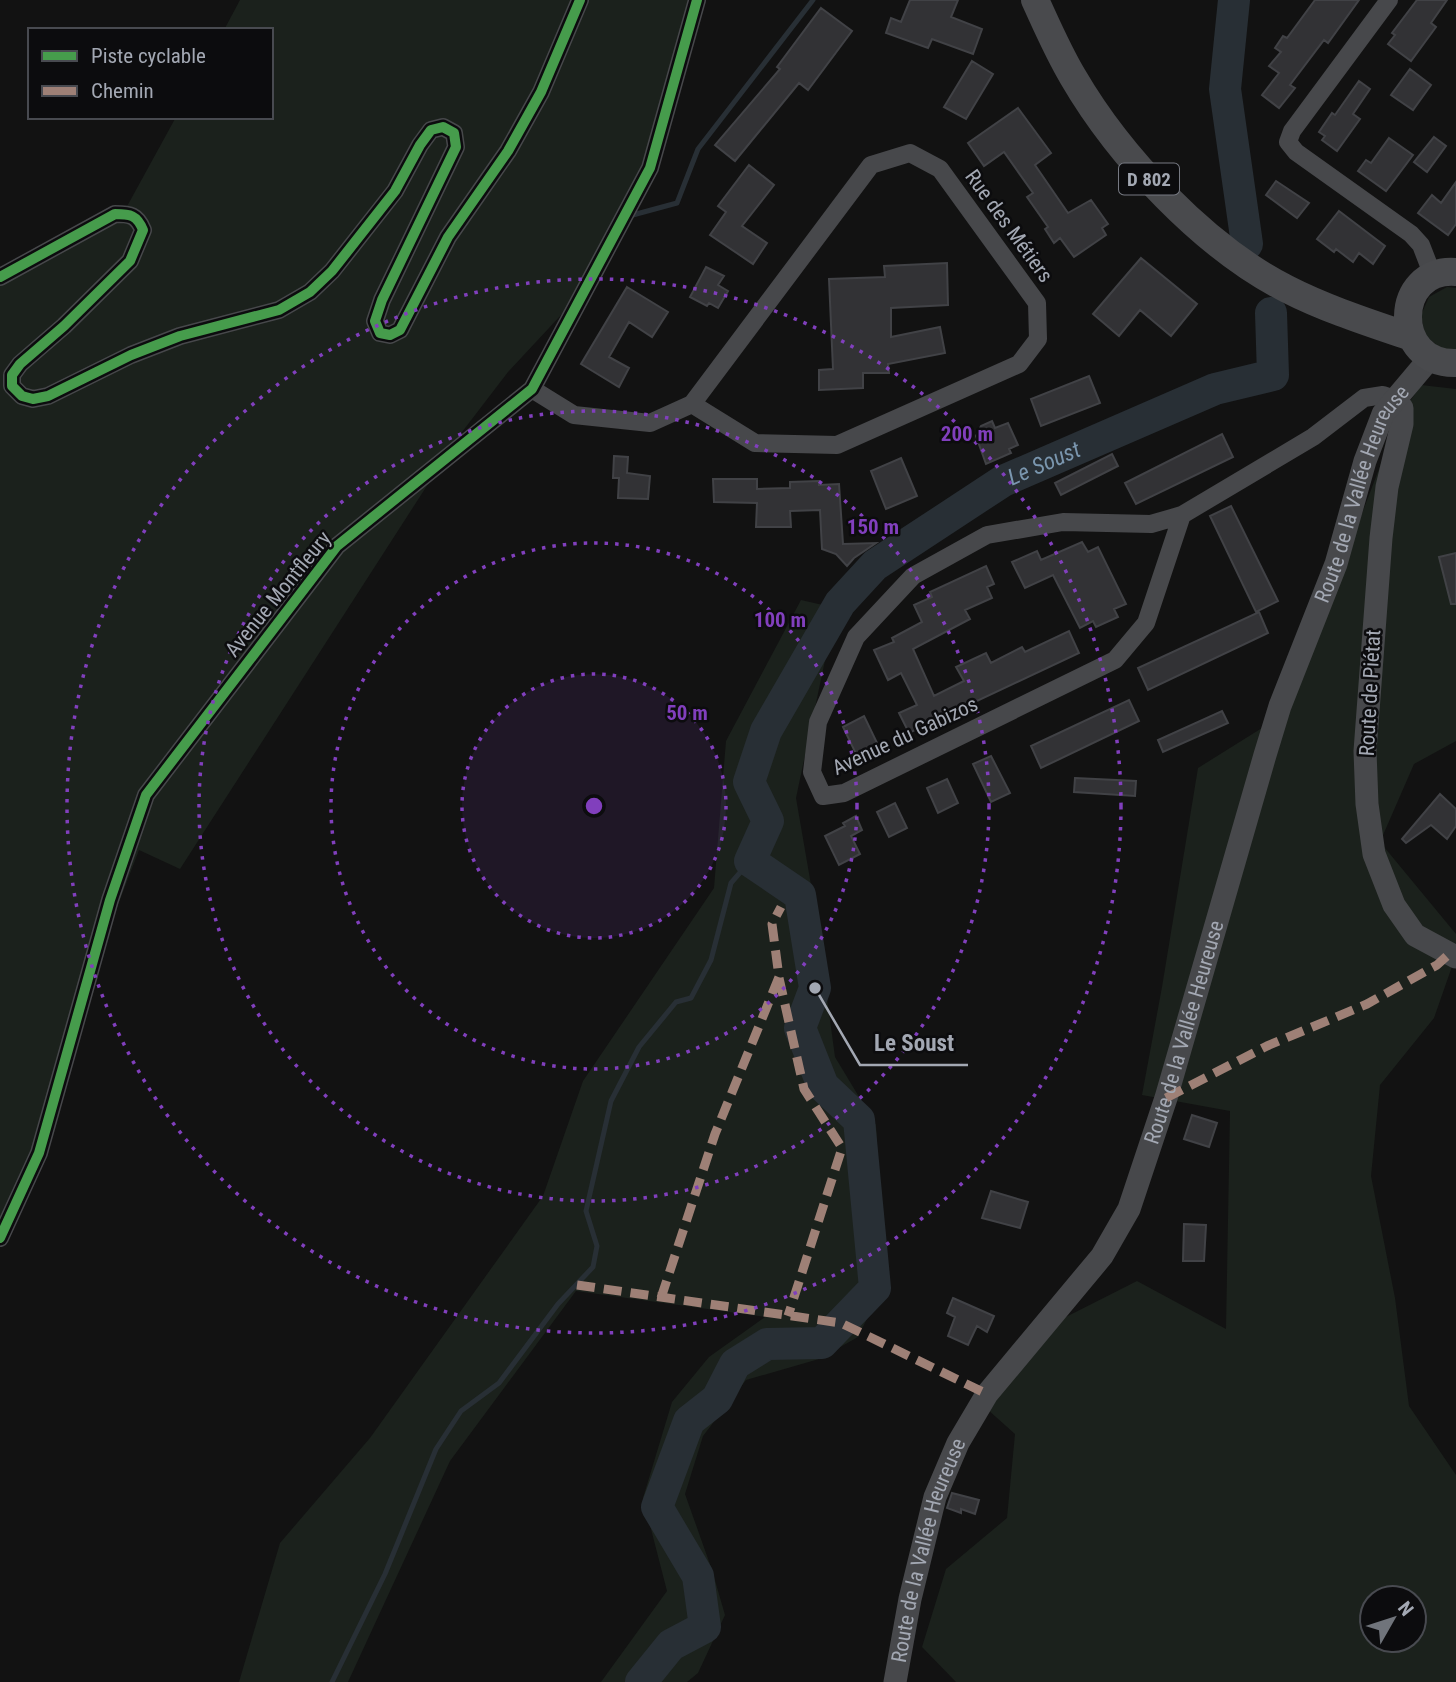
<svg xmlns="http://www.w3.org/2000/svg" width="1456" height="1682" font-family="'Roboto Condensed',sans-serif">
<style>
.green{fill:#1b211c;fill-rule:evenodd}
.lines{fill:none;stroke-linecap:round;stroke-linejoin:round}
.stream{stroke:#282f35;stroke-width:5}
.river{stroke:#282f35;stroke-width:32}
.building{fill:#323235;stroke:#414246;stroke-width:2}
.minor{stroke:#47484b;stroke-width:18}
.tertiary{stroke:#47484b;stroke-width:23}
.primary{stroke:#494a4d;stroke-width:28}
.quiet{stroke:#9e8076;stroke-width:9;stroke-dasharray:18 9;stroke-linecap:butt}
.cycleway-casing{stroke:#0c0c0e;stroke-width:15}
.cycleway{stroke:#469c4c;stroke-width:10}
.ring{fill:none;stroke:#813fbd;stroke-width:3.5;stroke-dasharray:3.5 7}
.labels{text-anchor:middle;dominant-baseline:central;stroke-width:5;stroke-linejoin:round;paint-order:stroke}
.shield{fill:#0c0c0e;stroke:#767982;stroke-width:2}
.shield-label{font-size:19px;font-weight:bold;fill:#a3a8b3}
.street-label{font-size:21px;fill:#a3a8b3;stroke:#0c0c0e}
.water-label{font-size:23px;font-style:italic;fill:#7a96ae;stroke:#0c0c0e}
.centre{fill:#813fbd;stroke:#0c0c0e;stroke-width:3.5}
.ring-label{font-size:21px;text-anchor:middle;font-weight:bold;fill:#813fbd;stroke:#0c0c0e;stroke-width:5;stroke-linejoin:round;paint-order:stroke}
.leader{fill:none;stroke:#a3a8b3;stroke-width:2.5}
.callout-dot{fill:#a3a8b3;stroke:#0c0c0e;stroke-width:2.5}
.callout-label{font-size:23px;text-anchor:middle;font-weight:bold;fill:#a3a8b3;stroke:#0c0c0e;stroke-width:5;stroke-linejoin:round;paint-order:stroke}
</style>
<rect width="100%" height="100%" fill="#121212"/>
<!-- green -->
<path class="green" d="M240,0h450l-44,170 -57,115 -81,87 -49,64 -279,433 -41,-19 -51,133 -59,175 -29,63v-942l125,-69 51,-93h95v-87h-47z
M1447,287l9,1v62l-16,-2 -15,-13 -4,-20 8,-18z
M1421,385l35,4v352l-42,23 -34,78 76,92v21l-22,63 -54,67 -9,91 24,122 14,108 47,69v207h-500l-34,-35 24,-78 61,-51 8,-84 -28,-25 73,-89 77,-39 89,48 4,-218 -88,-16 20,-108 36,-219 88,-55 112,-294zM1372,1598h42v42h-42z
M801,600l35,8 -40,190 19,110 20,149 41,68 9,157 -27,55 -39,22 -73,21 -43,56 -18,58 27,76 13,45 -27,58 -11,9h-86l66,-91 -24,-93 29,-96 37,-45 56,-40 -189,-26 -126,170 -102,221h-109l41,-139 90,-105 173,-242 40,-115 131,-193 12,-147z"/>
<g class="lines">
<!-- stream -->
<path class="stream" d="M629,216l48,-13 21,-54 115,-149
M332,1682l53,-108 51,-125 25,-38 38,-28 59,-79 35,-37 4,-21 -11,-35 25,-110 28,-54 37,-45 15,-4 20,-38 20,-77 19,-22"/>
<!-- river -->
<g class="river">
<path d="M1234,0l-9,89 22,155"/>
<path id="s1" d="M641,1682l30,-37 34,-18 -7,-51 -41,-69 32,-86 28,-22 18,-35 32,-20 55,-1 53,-55 -16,-168 -36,-34 -23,-58 15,-40 -15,-93 -50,-34 18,-40 -19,-39 17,-51 74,-128 35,-38 128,-84 212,-92 58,-14 -2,-62"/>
</g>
</g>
<!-- building -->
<path class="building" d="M910,0h48l-7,17 31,12 -9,25 -41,-15 -4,9 -42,-15 5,-15 10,4z
M1315,0h44l-31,43 -4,-3 -34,45 5,3 -16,20 -17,-13 17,-22 -10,-7 12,-14 -6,-4 8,-12 4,2z
M1417,0h30l-16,23 5,4 -25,34 -23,-17 7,-9 -3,-2z
M821,8l31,23 -44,59 -9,-7 -64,78 -20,-16 65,-76 -3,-2z
M972,61l21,13 -27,45 -22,-12z
M1410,69l21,16 -18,25 -22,-15z
M1359,81l11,8 -17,25 7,5 -23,32 -15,-11 3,-4 -6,-4 13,-19 3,2z
M1018,108l33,45 -16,12 33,48 23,-13 17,24 -6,4 4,7 -32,22 -14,-19 -6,5 -9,-14 3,-2 -21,-30 6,-4 -29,-41 -20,14 -16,-23z
M1434,137l12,9 -19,26 -13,-10z
M1389,138l24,17 -27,36 -28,-20 8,-11 5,3z
M749,165l25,20 -32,41 25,17 -14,21 -43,-29 16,-23 -8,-6z
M1276,181l33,22 -12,15 -31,-23z
M1456,182v42l-8,11 -30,-22 14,-18 9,8z
M1339,211l46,35 -12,18 -14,-11 -6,9 -17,-13 -2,3 -17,-13z
M1141,258l56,46 -26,32 -31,-26 -21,26 -26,-22z
M947,263l1,42 -57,3v29l49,-10 5,26 -57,11 1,9h-26v15l-44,2v-20l14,-1 -4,-90 56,-2 -1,-11z
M706,267l18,9 -6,9 10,6 -10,17 -9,-5 -2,3 -17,-9z
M627,287l41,25 -16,25 -23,-15 -20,35 20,11 -10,19 -38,-23z
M1089,376l11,27 -59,23 -10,-27z
M992,421l3,7 13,-5 10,22 -9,4 2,4 -25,11 -10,-28 5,-10z
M1222,434l11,23 -97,47 -11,-21z
M1112,454l6,12 -57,29 -6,-12z
M614,456l14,1 -1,16 23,3 -2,23 -30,-1 1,-20h-6z
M901,458l16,38 -31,13 -15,-38z
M713,479h44v10l33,-1v-6l29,-1v4l20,-1 4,60 33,-1 -22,15 -7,8 -11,-12 -14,-5 -2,-39 -30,1 1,16h-35l1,-24 -43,-1z
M1231,506l47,95 -22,11 -46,-96z
M1082,542l6,10 10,-5 28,57 -12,5 4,8 -22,10 -3,-6 -13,7 -27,-53 -28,13 -13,-26 25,-11 4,9z
M1456,553v51h-5l-12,-47z
M986,566l8,18 -7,3 5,11 -27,12 5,9 -57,30 21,47 30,-15 -8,-14 30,-14 5,10 31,-16 3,5 44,-21 10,22 -170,80 -10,-20 18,-8 -16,-32 -13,7 -14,-30 20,-8 -2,-4 30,-16 -8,-17 18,-8 -2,-5z
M1259,612l9,21 -120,57 -10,-22z
M1129,700l10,21 -98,47 -10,-22z
M1222,711l6,12 -65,29 -5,-12z
M864,716l15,31 -21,11 -15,-31z
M991,756l19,37 -19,9 -18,-38z
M1075,778l61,3 -1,15 -61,-4z
M947,779l11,24 -20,10 -11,-25z
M1440,794l16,15v17l-9,13 -16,-14 -25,18 -4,-4z
M895,803l12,25 -18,9 -12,-25z
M856,816l6,14 -11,6 9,18 -21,11 -14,-29 20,-10 -2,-3z
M1192,1115l25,8 -8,24 -25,-8z
M991,1191l37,11 -8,26 -38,-10z
M1184,1224l22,1 -2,36h-21z
M953,1298l41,18 -7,16 -10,-6 -9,19 -20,-9 7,-19 -8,-4z
M952,1493l27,7 -4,14 -14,-5v4l-14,-5z"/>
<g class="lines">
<!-- minor -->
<path class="minor" d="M1389,0l-97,131 -4,11 8,10 115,82 10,11 12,31
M0,277l115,-63c15,0 22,1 28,16l-13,31 -66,65 -44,38 -8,11v11l10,10 11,3 15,-3 83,-41 49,-19 99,-26 31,-18 22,-21 63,-80 25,-46 11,-15 12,-3 11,6 2,14 -74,153 -7,21 5,12 10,2 10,-5 48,-93 60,-86 33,-59 39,-92
M532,389l42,26 76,8 42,-19 179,-239 39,-12 30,16 97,134 1,36 -19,25 -182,81 -82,-2 -63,-39
M1182,515l-36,108 -31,37 -271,133 -21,3 -11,-24 6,-50 38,-85 57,-61 74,-41 76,-13 88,2 31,-9 131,-78 51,-39 19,-3 12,4
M0,1238l39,-85 71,-253 36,-105 191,-249 195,-157 118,-221 47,-168"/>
<!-- tertiary -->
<g class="tertiary">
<path d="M1395,399l7,9v16l-15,63 -6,51 -16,213 2,53 7,50 20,51 21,30 41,22"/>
<path id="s2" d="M895,1682l15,-83 25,-102 23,-54 29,-49 115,-138 27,-47 37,-111 99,-343 15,-49 56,-142 29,-103 18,-47 48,-57"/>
</g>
<!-- primary -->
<path class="primary" d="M1035,0c12,26 23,52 38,77 46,79 131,170 214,212 39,20 83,34 124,48
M1456,272c-63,-5 -65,93 0,91"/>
<!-- quiet -->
<path class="quiet" d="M779,978l25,111 38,59 -54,168
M1166,1098l101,-52 100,-42 70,-39 12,-11
M577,1285l264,38 146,71
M661,1298l54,-164 64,-157 -7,-53 9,-17"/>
<defs>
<path id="cycleway" d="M0,277l115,-63c15,0 22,1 28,16l-13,31 -66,65 -44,38 -8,11v11l10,10 11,3 15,-3 83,-41 49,-19 99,-26 31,-18 22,-21 63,-80 25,-46 11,-15 12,-3 11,6 2,14 -74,153 -7,21 5,12 10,2 10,-5 48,-93 60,-86 33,-59 39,-92
M0,1238l39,-85 71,-253 36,-105 191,-249 195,-157 118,-221 47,-168"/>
</defs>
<!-- cycleway casing -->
<use href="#cycleway" class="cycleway-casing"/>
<!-- cycleway -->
<use href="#cycleway" class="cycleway"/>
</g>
<!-- distance rings -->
<circle cx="594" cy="806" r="132" fill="#813fbd" fill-opacity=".12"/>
<g class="ring">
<circle cx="594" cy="806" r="132"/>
<circle cx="594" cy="806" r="263"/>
<circle cx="594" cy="806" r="395"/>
<circle cx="594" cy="806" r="527"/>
</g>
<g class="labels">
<!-- shield labels -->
<rect class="shield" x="1119" y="163.5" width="60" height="31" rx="5"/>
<g class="shield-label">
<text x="1149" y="179">D 802</text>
</g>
<!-- street labels -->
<g class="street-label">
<text transform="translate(1009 226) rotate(54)">Rue des Métiers</text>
<text stroke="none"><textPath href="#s2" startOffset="1292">Route de la Vallée Heureuse</textPath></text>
<text transform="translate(278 594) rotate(-51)">Avenue Montfleury</text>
<text transform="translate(1370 693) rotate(-87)">Route de Piétat</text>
<text transform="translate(905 736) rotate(-25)">Avenue du Gabizos</text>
<text stroke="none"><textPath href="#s2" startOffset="724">Route de la Vallée Heureuse</textPath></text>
<text stroke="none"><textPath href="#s2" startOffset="136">Route de la Vallée Heureuse</textPath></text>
</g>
<!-- water labels -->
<g class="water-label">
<text stroke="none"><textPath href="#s1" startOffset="1570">Le Soust</textPath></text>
</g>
</g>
<circle cx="594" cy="806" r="10" class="centre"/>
<g class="ring-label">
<text x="967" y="441">200 m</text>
<text x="873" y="534">150 m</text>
<text x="780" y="627">100 m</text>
<text x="687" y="720">50 m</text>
</g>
<!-- callouts -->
<path class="leader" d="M815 988L860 1065H968"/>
<circle class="callout-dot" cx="815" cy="988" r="7"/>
<g class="callout-label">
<text x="914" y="1051">Le Soust</text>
</g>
<!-- legend -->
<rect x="28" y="28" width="245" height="91" fill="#0c0c0e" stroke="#484a50" stroke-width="2"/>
<rect x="42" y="51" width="35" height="10" fill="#469c4c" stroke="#484a50" stroke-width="2"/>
<text x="91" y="63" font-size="21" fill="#a3a8b3">Piste cyclable</text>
<rect x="42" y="86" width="35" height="10" fill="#9e8076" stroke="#484a50" stroke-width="2"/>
<text x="91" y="98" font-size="21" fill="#a3a8b3">Chemin</text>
<!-- north arrow -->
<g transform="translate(1393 1619) rotate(51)"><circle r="33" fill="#0c0c0e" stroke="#484a50" stroke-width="2"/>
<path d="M0-5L12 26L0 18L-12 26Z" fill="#70747b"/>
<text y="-10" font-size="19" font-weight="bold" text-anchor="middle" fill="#a3a8b3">N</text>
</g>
</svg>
